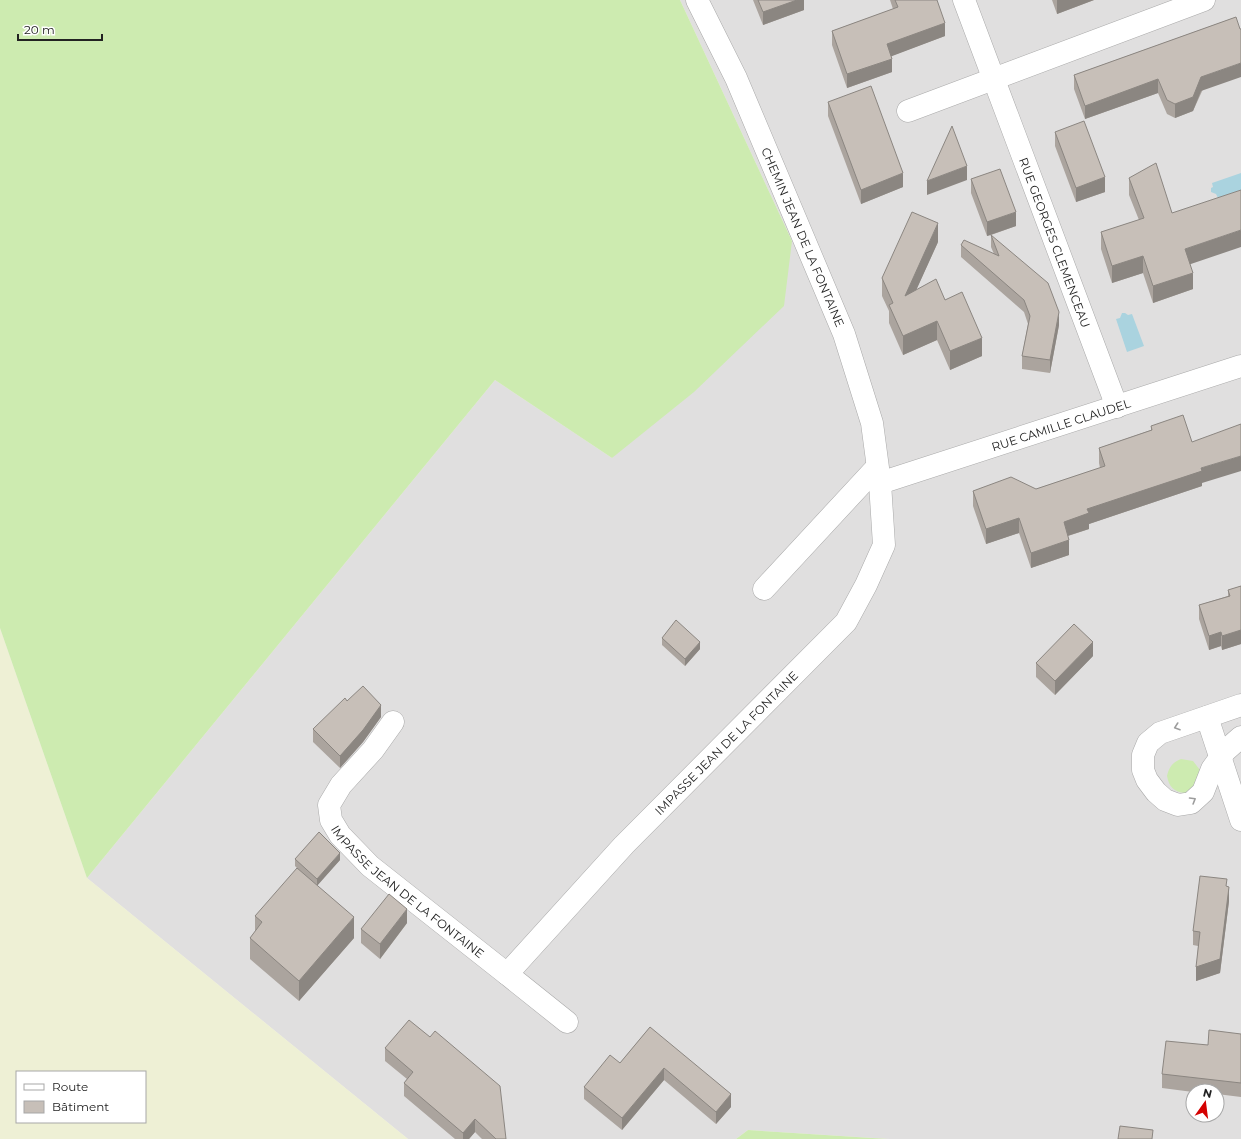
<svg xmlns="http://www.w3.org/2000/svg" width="1241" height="1139" font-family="Montserrat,sans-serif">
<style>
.residential{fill:#e0dfdf;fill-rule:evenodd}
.farmland{fill:#eef0d5;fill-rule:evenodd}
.grass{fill:#cdebb0}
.water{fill:#aad3df}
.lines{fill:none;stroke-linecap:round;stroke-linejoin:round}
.minor-casing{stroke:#a9a9a9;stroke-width:23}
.minor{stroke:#fff;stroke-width:22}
.wall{fill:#aba49e}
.shaded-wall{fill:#8b8681}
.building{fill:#c7bfb8;stroke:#8b8681}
.oneway{stroke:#9c9c9c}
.labels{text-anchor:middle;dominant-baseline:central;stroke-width:3;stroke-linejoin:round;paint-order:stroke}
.street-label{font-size:12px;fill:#222;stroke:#fff}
</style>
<rect width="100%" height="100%" fill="#f2efe9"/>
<!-- residential -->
<path class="residential" d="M680,0h561v1139h-352l-141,-9 -12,9h-328l-321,-261 408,-498 117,78 180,-217zM1193,1091h24v24h-24z"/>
<!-- farmland -->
<path class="farmland" d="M0,628l87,250 321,261h-408zM17,1072h128v50h-128z"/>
<!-- grass -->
<path class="grass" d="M0,0h680l112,241 -8,65 -90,86 -82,66 -117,-78 -408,498 -87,-250z
M1181,759l12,2 7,9 1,10 -16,13c-11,-1 -16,-6 -18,-17 2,-9 6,-14 14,-17z
M748,1130l140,9h-152z"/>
<!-- water -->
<path class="water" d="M1241,173v17l-23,8 -2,-4 -5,-2v-4l2,-1 -1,-4z
M1122,313h3l3,2 4,-1 12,32 -17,6 -11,-33 4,-1z"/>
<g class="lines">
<defs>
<g id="minor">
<path id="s1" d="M964,0l153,407"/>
<path d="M908,111l296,-111"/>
<path id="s2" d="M880,483l361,-117"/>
<path d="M764,589l113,-122"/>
<path d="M1241,705l-81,28 -12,10 -5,12v15l4,10 9,12 9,8 13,5 13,-2 12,-11 9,-23 13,-18 16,-14"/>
<path d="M1207,717l34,103"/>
<path id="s3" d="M393,722l-20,28 -32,35 -12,20 2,15 9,15 30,31 137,108 117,-129 222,-223 20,-37 18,-40 -4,-62 -8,-60 -28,-89 -108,-256 -39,-78"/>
<path d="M507,974l60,48"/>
</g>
</defs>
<!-- minor casing -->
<use href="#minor" class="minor-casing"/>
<!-- minor -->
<use href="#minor" class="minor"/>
</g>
<!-- wall -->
<path class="wall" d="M753,0h51v10l-41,15z
M890,0h47l8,36 -54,20 1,16 -45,16 -15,-43v-14l61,-22z
M1052,0h42l-37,14z
M1236,17l-43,94 -18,7 -8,-4 -9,-21 -73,26 -11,-30v-14z
M828,102l75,85 -42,17 -33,-88z
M1055,132l50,60 -29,10 -21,-56z
M1129,178l61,86 3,25 -40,14 -10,-30 -31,10 -11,-34v-17l38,-12 -10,-25z
M971,179l45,47 -25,9 68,90 -9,48 -28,-4v-13l6,-32 -4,-12 -63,-55v-12l33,9 -3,-7v-12l-4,1 -16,-43z
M938,242l-22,48 29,10 37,56 -32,14 -13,-30 -34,15 -14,-32v-12l-7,-15v-18z
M1151,426l51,57v3l-113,38v5l-21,7 1,19 -38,13 -12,-35 -33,11 -13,-38v-15l63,-2 64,-21 -1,-5v-15l52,-18z
M1241,586v58l-19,6 -1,-4 -12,4 -10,-31v-14l29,-9v-6z
M662,638l38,11 -15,17 -23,-21z
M1093,656l-38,39 -19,-18v-14z
M347,701l34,16 -18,25 -23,26 -27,-26v-13z
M295,859l45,1 -23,25 37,53 -55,63 -49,-42v-21l5,-6v-16l47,-43 -7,-7z
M1227,887l2,14 -9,72 -24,8 2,-35 -5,-1v-14z
M407,923l-27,36 -19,-16v-14z
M650,1027l81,80 -15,17 -52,-44 -42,50 -38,-31v-12l36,-24z
M1241,1034v63l-24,-3v-3h-24v1l-31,-4v-14l46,-29z
M385,1048l121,91h-24l-7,-7 -6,7h-14l-51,-43v-13l3,-4 -22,-18z"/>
<!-- shaded-wall -->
<path class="shaded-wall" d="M797,0h7v10l-41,15v-13z
M1057,0h37l-37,14z
M945,23v13l-58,22v-14z
M892,59v13l-45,16v-14z
M1241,63v14l-40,14 -8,20 -18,7v-14l26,-27z
M1158,79v14l-73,26v-13z
M967,166v14l-40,15v-14z
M903,173v14l-42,17v-14z
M1105,177v15l-29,10v-14z
M1016,212v14l-29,10v-14z
M938,223v19l-33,73v-19z
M1241,230v17l-56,19v-17z
M1143,256v17l-31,10v-17z
M1193,273v16l-40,14v-17z
M1059,312v13l-9,48v-13z
M937,321v19l-34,15v-19z
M982,338v18l-32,14v-19z
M1241,456v15l-39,12v3l-113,38v5l-25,8v-15l23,-13 114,-41z
M1019,518v15l-33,11v-15z
M1069,540v15l-38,13v-15z
M1241,630v14l-19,6v-14z
M1221,632v14l-12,4v-14z
M700,642v7l-15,17v-7z
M1093,642v14l-38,39v-14z
M381,705v12l-18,25 -23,26v-12z
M340,853v7l-23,26v-7z
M1229,887v14l-9,72 -24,8v-14z
M407,909v14l-27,36v-15z
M354,917v21l-55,63v-20z
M664,1068v12l-42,50v-12z
M731,1094v13l-15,17v-12z
M475,1119v13l-6,7h-6v-6z"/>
<!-- building -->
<path class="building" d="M758,0h39l-34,12z
M895,0h42l8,23 -58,21 5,15 -45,15 -15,-43 66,-24z
M1236,17l4,12h1v34l-40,14 -8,20 -18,7 -8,-4 -9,-21 -73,27 -11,-31z
M871,86l32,87 -42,17 -33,-88z
M1084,121l21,56 -29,11 -21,-56z
M952,126l15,40 -40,15z
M1156,163l16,50 69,-23v40l-56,19 8,24 -40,13 -10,-30 -31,10 -11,-34 43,-14 -15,-40z
M1000,169l16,43 -29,10 -16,-43z
M912,212l26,11 -33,73 31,-17 9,21 17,-8 20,46 -32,13 -13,-30 -34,15 -14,-31 4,-2 -11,-25z
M991,235l57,48 11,29 -9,48 -28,-4 8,-40 -6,-16 -63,-55 3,-5 35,16z
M1183,415l9,27 49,-18v32l-40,12 1,3 -115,38 2,4 -25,9 5,18 -38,13 -12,-35 -33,11 -13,-38 38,-14 25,12 69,-23 -6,-18 53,-18 -1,-4z
M1241,586v44l-19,6 -1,-4 -12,4 -10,-31 31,-9 -2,-6z
M676,620l24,22 -15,17 -23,-21z
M1074,624l19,18 -38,39 -19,-18z
M363,686l18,19 -18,25 -23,26 -27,-27 32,-31 2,3z
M319,832l21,21 -23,26 -22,-20z
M297,868l57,49 -55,64 -49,-43 12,-16 -7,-6z
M1200,876l27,3 -1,7 3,1 -9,72 -24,8 4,-35 -7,-1z
M389,894l18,15 -27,35 -19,-15z
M409,1020l21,17 5,-6 65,55 6,53h-10l-21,-20 -12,14 -59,-50 9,-11 -28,-24z
M650,1027l81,67 -15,18 -52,-44 -42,50 -38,-31 26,-32 10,8z
M1209,1030l32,4v49l-79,-9 4,-33 42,4z
M1120,1126l33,4 -1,9h-34z"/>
<!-- one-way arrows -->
<defs><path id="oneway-chevron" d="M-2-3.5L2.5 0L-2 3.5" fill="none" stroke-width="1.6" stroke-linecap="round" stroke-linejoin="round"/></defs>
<g class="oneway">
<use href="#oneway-chevron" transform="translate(1177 727) rotate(161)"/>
<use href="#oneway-chevron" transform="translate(1193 800) rotate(-31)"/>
</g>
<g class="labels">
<!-- street labels -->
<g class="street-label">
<text transform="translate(803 237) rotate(67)">CHEMIN JEAN DE LA FONTAINE</text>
<text stroke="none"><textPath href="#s1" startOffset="259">RUE GEORGES CLEMENCEAU</textPath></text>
<text stroke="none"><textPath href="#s2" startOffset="190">RUE CAMILLE CLAUDEL</textPath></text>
<text stroke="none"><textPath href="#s3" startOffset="674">IMPASSE JEAN DE LA FONTAINE</textPath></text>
<text stroke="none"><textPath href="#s3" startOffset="226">IMPASSE JEAN DE LA FONTAINE</textPath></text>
</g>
</g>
<!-- legend -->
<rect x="16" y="1071" width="130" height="52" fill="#ffffff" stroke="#a7a7a7"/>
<rect x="24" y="1084" width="20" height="6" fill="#ffffff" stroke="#a7a7a7"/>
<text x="52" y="1091" font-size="12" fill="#222222">Route</text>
<rect x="24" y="1101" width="20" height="12" fill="#c7bfb8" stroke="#a7a7a7"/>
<text x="52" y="1111" font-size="12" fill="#222222">Bâtiment</text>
<!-- north arrow -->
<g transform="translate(1205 1103) rotate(14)"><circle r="19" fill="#ffffff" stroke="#a7a7a7"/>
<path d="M0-3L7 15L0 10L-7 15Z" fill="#d40000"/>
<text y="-6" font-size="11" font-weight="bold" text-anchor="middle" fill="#222222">N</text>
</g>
<!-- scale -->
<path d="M18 34v6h84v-6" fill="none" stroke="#222222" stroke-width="2"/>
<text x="24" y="34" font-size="12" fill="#222222" stroke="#ffffff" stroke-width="3" paint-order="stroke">20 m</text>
</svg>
